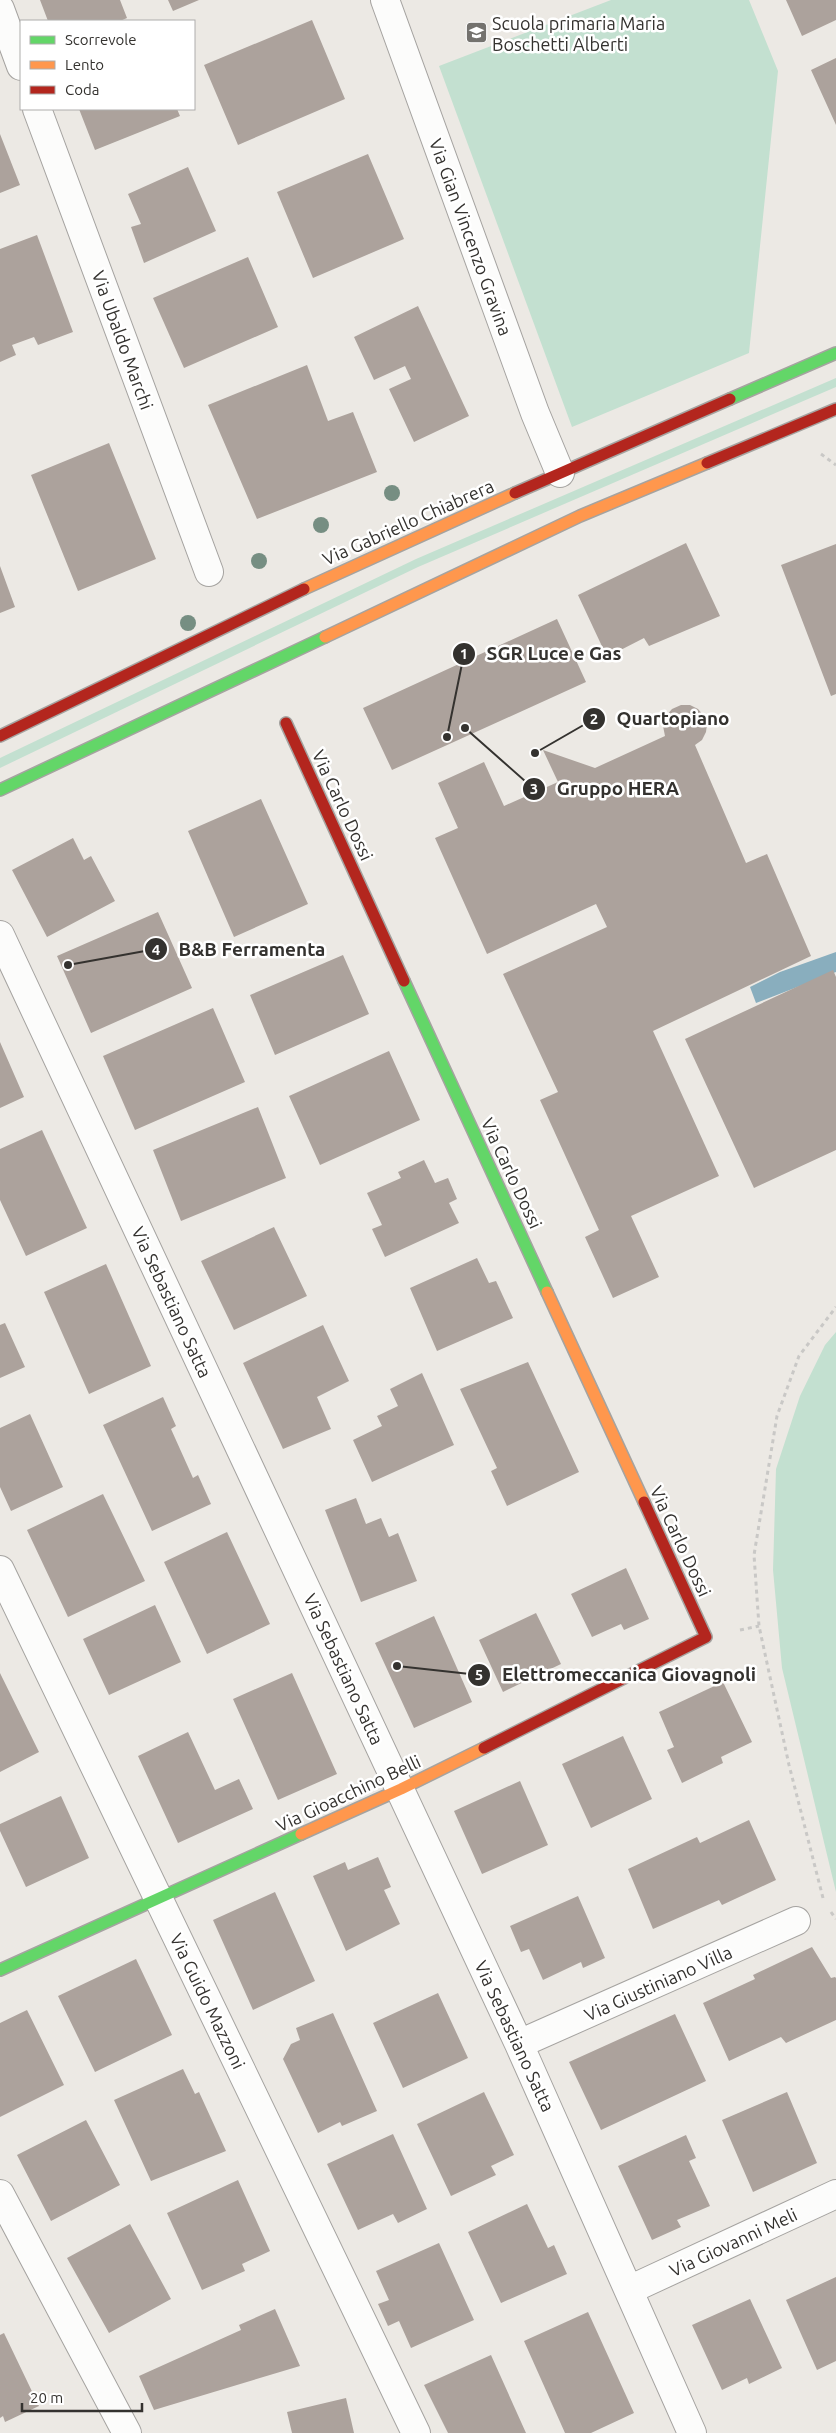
<svg xmlns="http://www.w3.org/2000/svg" width="836" height="2433" font-family="Ubuntu,sans-serif">
<style>
.green{fill:#c3e0d0}
.water{fill:#89aebe}
.building{fill:#aca29c}
.lines{fill:none;stroke-linecap:round;stroke-linejoin:round}
.street-casing{stroke:#a5a3a0;stroke-width:30}
.fast-casing{stroke:#a5a3a0;stroke-width:14}
.slow-casing{stroke:#a5a3a0;stroke-width:14}
.jam-casing{stroke:#a5a3a0;stroke-width:14}
.path{stroke:#c9c8c6;stroke-width:3;stroke-dasharray:4 4;stroke-linecap:butt}
.street{stroke:#fcfcfb;stroke-width:28}
.fast{stroke:#63d668;stroke-width:11}
.slow{stroke:#ff974d;stroke-width:11}
.jam{stroke:#b3261e;stroke-width:11}
.tree{fill:#768e82}
.labels{text-anchor:middle;dominant-baseline:central;stroke-width:5;stroke-linejoin:round;paint-order:stroke}
.poi-label{font-size:18px;fill:#34322f;stroke:#fff;text-anchor:start}
.street-label{font-size:18px;fill:#34322f;stroke:#fff}
.leader{fill:none;stroke:#34322f;stroke-width:2}
.callout-dot{fill:#34322f;stroke:#fff;stroke-width:2}
.mark-label{font-size:15px;text-anchor:middle;font-weight:bold;fill:#fff}
.callout-label{font-size:19px;text-anchor:middle;font-weight:bold;fill:#34322f;stroke:#fff;stroke-width:5;stroke-linejoin:round;paint-order:stroke}
</style>
<rect width="100%" height="100%" fill="#ece9e4"/>
<!-- green -->
<path class="green" d="M611,0h138l29,71 -29,282 -177,74 -133,-361z
M836,378v9l-418,180 -418,201v-10l416,-199z
M836,1332v560l-54,-224 -9,-98 3,-101 24,-73 25,-51z"/>
<!-- water -->
<path class="water" d="M836,952v20l-80,31 -6,-16 30,-15z"/>
<!-- building -->
<path class="building" d="M40,0h80l7,18 -7,3h-72z
M168,0h31l-26,11z
M786,0h50v20l-34,16z
M312,20l33,79 -107,46 -34,-80z
M836,58v67l-25,-55z
M79,109h98l3,7 -85,34z
M0,134l20,51 -20,8z
M368,154l36,85 -91,39 -36,-86z
M188,167l28,64 -72,32 -13,-36 10,-3 -13,-30z
M37,235l36,97 -35,13 -4,-8 -22,8 4,10 -16,7v-113z
M248,257l30,70 -94,41 -31,-70z
M418,306l51,110 -55,26 -25,-53 22,-10 -6,-13 -31,14 -20,-43z
M307,365l21,56 25,-9 24,60 -120,47 -49,-114z
M109,443l47,116 -78,32 -47,-116z
M686,543l34,73 -71,30 -5,-8 -37,19 -29,-62z
M836,544v150l-5,2 -50,-131z
M0,566l15,41 -15,6z
M557,619l29,63 -194,88 -29,-62z
M681,705h9l8,4 6,7 3,8 -1,8 -4,8 -7,5 51,118 21,-9 44,102 -158,75 66,145 -88,40 28,61 -46,21 -28,-61 14,-7 -59,-130 18,-8 -55,-118 104,-47 -11,-23 -109,50 -52,-116 23,-10 -20,-45 46,-21 20,44 54,-24 -15,-32 52,18 70,-32 -2,-10 2,-9 7,-8z
M261,799l47,105 -74,33 -46,-106z
M73,838l11,22 7,-4 24,45 -68,36 -35,-67z
M158,912l34,76 -101,45 -34,-77z
M343,955l26,59 -94,41 -25,-60z
M833,970l3,7v173l-82,38 -69,-149z
M213,1008l32,74 -110,48 -32,-74z
M0,1042l24,55 -24,11z
M389,1051l31,69 -100,45 -31,-69z
M258,1107l28,71 -105,43 -28,-71z
M42,1130l45,98 -61,28 -26,-56v-51z
M424,1160l11,23 13,-5 9,21 -8,4 10,20 -74,34 -13,-28 10,-4 -15,-32 34,-15 -3,-6z
M274,1227l33,69 -73,34 -33,-69z
M477,1258l12,25 7,-2 17,37 -76,33 -27,-63z
M106,1264l45,102 -62,28 -45,-102z
M5,1323l20,44 -25,11v-53z
M323,1325l26,56 -32,16 14,32 -48,20 -40,-86z
M528,1362l51,110 -72,34 -16,-35 6,-3 -37,-79z
M422,1373l32,72 -82,37 -19,-42 29,-14 -5,-10 21,-10 -8,-17z
M163,1397l13,29 -5,3 22,49 5,-3 13,29 -59,27 -49,-106z
M30,1414l33,73 -52,24 -11,-24v-59z
M103,1494l42,87 -77,36 -41,-87z
M356,1498l10,26 15,-6 8,19 9,-4 19,48 -56,21 -36,-92z
M227,1532l43,92 -63,30 -43,-92z
M626,1568l23,51 -25,11 -3,-6 -29,13 -21,-43z
M155,1605l26,57 -72,33 -26,-56z
M536,1613l25,51 -58,28 -24,-52z
M434,1616l38,86 -58,26 -39,-85z
M0,1673l39,79 -39,20z
M292,1673l45,101 -59,26 -45,-101z
M723,1682l29,60 -31,15 2,6 -41,20 -15,-33 7,-3 -15,-35z
M188,1732l27,58 24,-11 14,30 -75,34 -40,-87z
M623,1736l29,63 -61,29 -29,-64z
M520,1781l28,64 -66,29 -28,-63z
M61,1796l28,62 -63,29 -26,-56v-7z
M749,1820l27,60 -54,25 -3,-5 -66,29 -25,-60 69,-32 3,6z
M378,1857l13,30 -7,3 16,34 -54,27 -33,-75 32,-14 3,8z
M275,1892l40,89 -62,29 -40,-90z
M578,1896l27,62 -22,10 -2,-6 -38,18 -14,-31 -8,3 -11,-26z
M812,1947l19,31 4,-1 1,1v42l-50,23 -5,-6 -52,24 -26,-58 52,-24 -2,-4z
M136,1959l36,76 -77,37 -37,-76z
M438,1993l30,65 -65,30 -30,-65z
M27,2010l37,75 -64,32v-94z
M333,2013l44,98 -35,15 -2,-4 -22,11 -35,-74 8,-15 9,-4 -4,-12z
M675,2014l31,67 -105,49 -32,-68z
M183,2069l12,25 4,-2 27,59 -75,30 -37,-81z
M484,2092l30,63 -23,11 5,9 -45,21 -34,-72z
M787,2092l30,71 -64,29 -31,-72z
M86,2120l34,65 -69,36 -34,-66z
M393,2134l34,75 -29,14 -5,-9 -35,16 -31,-66z
M686,2135l10,23 -7,3 21,45 -33,14 4,7 -29,13 -34,-74z
M238,2180l32,71 -28,13 3,7 -43,19 -35,-77z
M527,2204l21,44 6,-3 13,29 -66,29 -33,-71z
M130,2224l41,75 -62,34 -42,-75z
M439,2243l35,77 -63,28 -12,-27 -11,5 -10,-22 11,-4 -13,-29z
M836,2277v84l-19,9 -31,-70z
M750,2299l32,69 -33,16 -2,-6 -25,12 -30,-65z
M275,2309l25,57 -146,44 -15,-34 102,-46 -2,-5z
M588,2312l46,101 -43,20h-26l-41,-92z
M4,2333l35,73 -34,16 -2,-6 -3,2v-83z
M491,2355l35,78h-78l-24,-48z
M346,2398l8,35h-62l-5,-21z"/>
<g class="lines">
<defs>
<path id="street" d="M385,0l150,413 25,60
M0,9l21,57
M37,109l172,463
M0,935l519,1109 173,389
M0,1570l416,863
M519,2044l277,-123
M0,2194l127,239
M629,2290l207,-96"/>
<path id="fast" d="M730,399l106,-46
M0,790l325,-153
M404,981l143,311
M0,1970l301,-136"/>
<path id="slow" d="M304,589l211,-96
M325,637l255,-121 127,-53
M547,1292l97,210
M301,1834l100,-45 83,-41"/>
<path id="jam" d="M707,463l129,-54
M515,493l215,-94
M286,723l118,258
M0,736l304,-147
M484,1748l222,-111 -62,-135"/>
</defs>
<!-- street casing -->
<use href="#street" class="street-casing"/>
<!-- fast casing -->
<use href="#fast" class="fast-casing"/>
<!-- slow casing -->
<use href="#slow" class="slow-casing"/>
<!-- jam casing -->
<use href="#jam" class="jam-casing"/>
<!-- path -->
<path class="path" d="M821,454l15,11
M740,1630l19,-4
M823,1898l-34,-133 -30,-139 -5,-71 23,-139 22,-60 37,-49
M831,1912l5,7"/>
<!-- street -->
<use href="#street" class="street"/>
<!-- fast -->
<use href="#fast" class="fast"/>
<!-- slow -->
<use href="#slow" class="slow"/>
<!-- jam -->
<use href="#jam" class="jam"/>
</g>
<!-- trees -->
<g class="tree">
<circle cx="392" cy="493" r="8"/>
<circle cx="321" cy="525" r="8"/>
<circle cx="259" cy="561" r="8"/>
<circle cx="188" cy="623" r="8"/>
</g>
<!-- icons -->
<defs>
<symbol id="school-square" viewBox="-11 -11 22 22"><rect x="-9" y="-9" width="18" height="18" rx="4" fill="#74726e" stroke="#fff"/><path d="M0-5L7-2L0 1L-7-2ZM-4 1L0 2.5L4 1V4Q0 6-4 4Z" fill="#fff"/></symbol>
</defs>
<g fill-rule="evenodd">
<use href="#school-square" x="464" y="20" width="25" height="25"/>
</g>
<g class="labels">
<!-- poi labels -->
<g class="poi-label">
<text x="492" y="23">Scuola primaria Maria<tspan x="492" dy="21">Boschetti Alberti</tspan></text>
</g>
<!-- street labels -->
<g class="street-label">
<text transform="translate(471 237) rotate(70)">Via Gian Vincenzo Gravina</text>
<text transform="translate(123 340) rotate(70)">Via Ubaldo Marchi</text>
<text transform="translate(408 522) rotate(-24)">Via Gabriello Chiabrera</text>
<text transform="translate(343 805) rotate(65)">Via Carlo Dossi</text>
<text transform="translate(512 1173) rotate(65)">Via Carlo Dossi</text>
<text transform="translate(172 1302) rotate(65)">Via Sebastiano Satta</text>
<text transform="translate(681 1541) rotate(65)">Via Carlo Dossi</text>
<text transform="translate(344 1669) rotate(65)">Via Sebastiano Satta</text>
<text transform="translate(348 1793) rotate(-25)">Via Gioacchino Belli</text>
<text transform="translate(658 1983) rotate(-24)">Via Giustiniano Villa</text>
<text transform="translate(208 2001) rotate(64)">Via Guido Mazzoni</text>
<text transform="translate(515 2036) rotate(65)">Via Sebastiano Satta</text>
<text transform="translate(733 2242) rotate(-25)">Via Giovanni Meli</text>
</g>
</g>
<!-- callouts -->
<path class="leader" d="M447 737L464 654M535 753L594 719M465 728L534 789M68 965L156 949M397 1666L479 1675"/>
<g class="callout-dot">
<circle cx="447" cy="737" r="5"/>
<circle cx="535" cy="753" r="5"/>
<circle cx="465" cy="728" r="5"/>
<circle cx="68" cy="965" r="5"/>
<circle cx="397" cy="1666" r="5"/>
<circle cx="464" cy="654" r="12"/>
<circle cx="594" cy="719" r="12"/>
<circle cx="534" cy="789" r="12"/>
<circle cx="156" cy="949" r="12"/>
<circle cx="479" cy="1675" r="12"/>
</g>
<g class="mark-label">
<text x="464" y="659">1</text>
<text x="594" y="724">2</text>
<text x="534" y="794">3</text>
<text x="156" y="955">4</text>
<text x="479" y="1680">5</text>
</g>
<g class="callout-label">
<text x="554" y="660">SGR Luce e Gas</text>
<text x="673" y="725">Quartopiano</text>
<text x="618" y="795">Gruppo HERA</text>
<text x="252" y="956">B&amp;B Ferramenta</text>
<text x="629" y="1681">Elettromeccanica Giovagnoli</text>
</g>
<!-- legend -->
<rect x="20" y="20" width="175" height="90" fill="#ffffff" stroke="#aeadac"/>
<rect x="30" y="36" width="25" height="8" fill="#63d668" stroke="#aeadac"/>
<text x="65" y="45" font-size="15" fill="#34322f">Scorrevole</text>
<rect x="30" y="61" width="25" height="8" fill="#ff974d" stroke="#aeadac"/>
<text x="65" y="70" font-size="15" fill="#34322f">Lento</text>
<rect x="30" y="86" width="25" height="8" fill="#b3261e" stroke="#aeadac"/>
<text x="65" y="95" font-size="15" fill="#34322f">Coda</text>
<!-- scale -->
<path d="M22 2403v8h120v-8" fill="none" stroke="#34322f" stroke-width="2.5"/>
<text x="30" y="2403" font-size="15" fill="#34322f" stroke="#ffffff" stroke-width="4" paint-order="stroke">20 m</text>
</svg>
